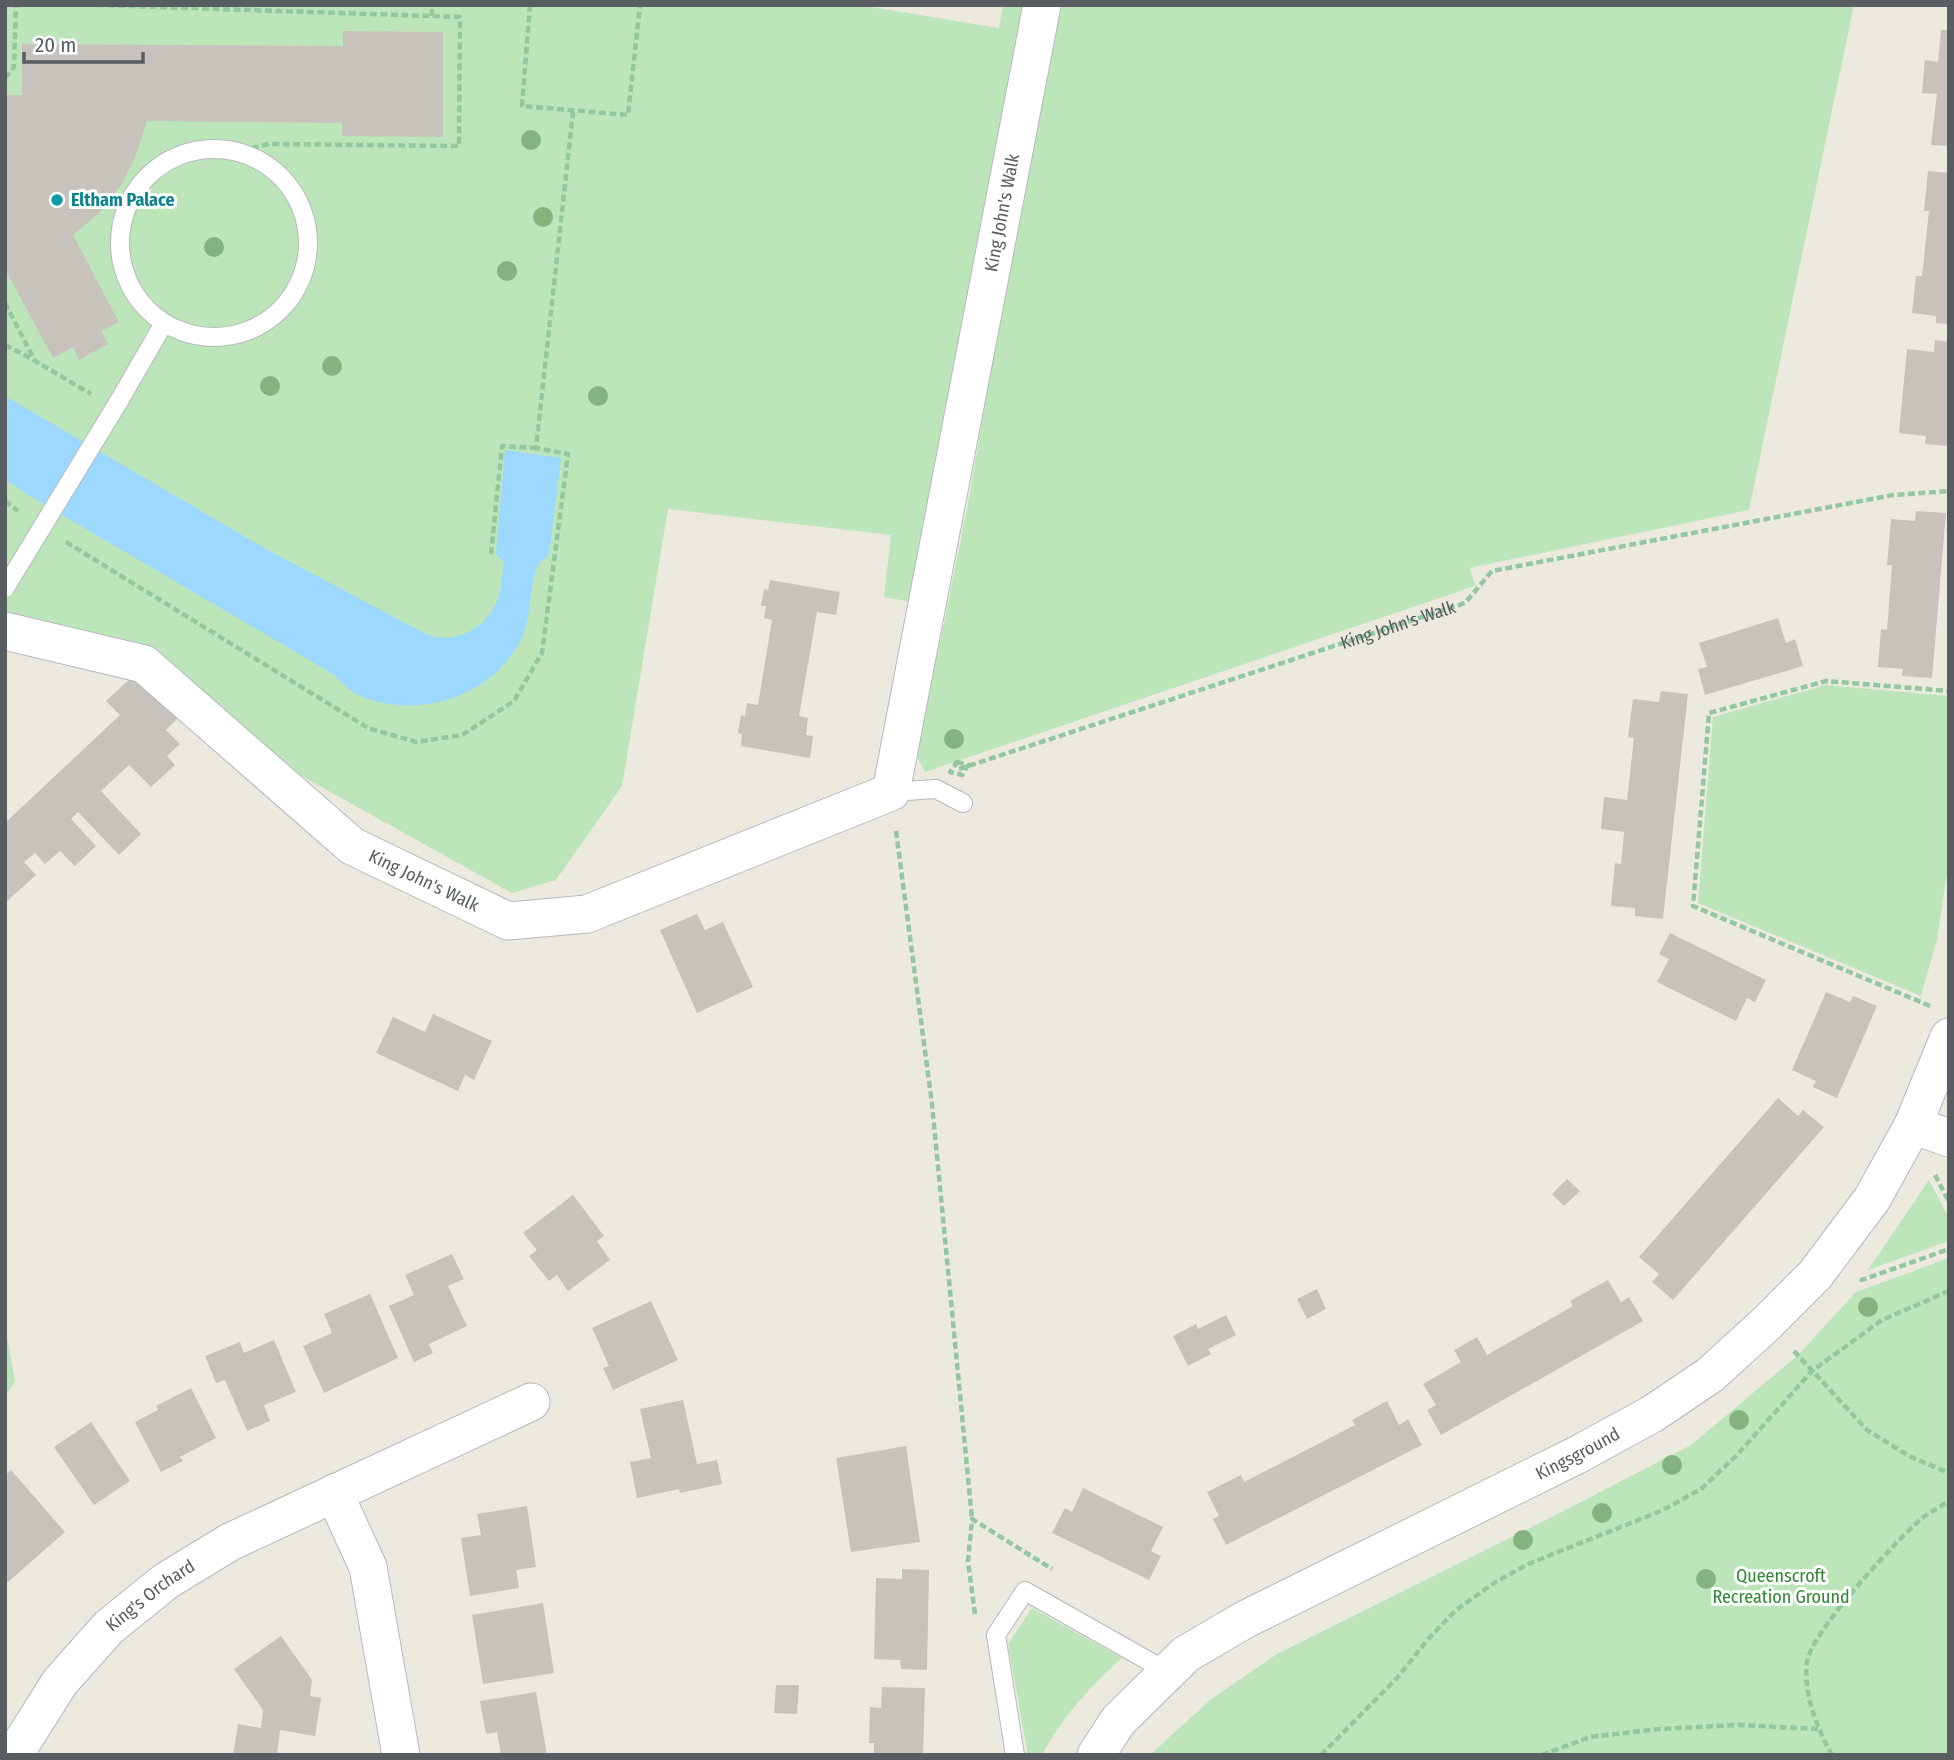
<svg xmlns="http://www.w3.org/2000/svg" width="1954" height="1760" font-family="'Fira Sans Condensed',sans-serif">
<style>
.green{fill:#bce6ba}
.water{fill:#9cd8ff}
.building{fill:#c7c3bc}
.lines{fill:none;stroke-linecap:round;stroke-linejoin:round}
.lane-casing{stroke:#b5b8bd;stroke-width:20}
.street-casing{stroke:#b5b8bd;stroke-width:39}
.path{stroke:#92c79f;stroke-width:4.5;stroke-dasharray:7 3.5;stroke-linecap:butt}
.lane{stroke:#fff;stroke-width:18}
.street{stroke:#fff;stroke-width:37}
.lane-bridge-casing{stroke:#b5b8bd;stroke-width:20;stroke-linecap:butt}
.lane-bridge{stroke:#fff;stroke-width:18}
.tree{fill:#85b37f}
.culture-dot{fill:#0f9aa8;stroke:#fff;stroke-width:2.5}
.labels{text-anchor:middle;dominant-baseline:central;stroke-width:6;stroke-linejoin:round;paint-order:stroke}
.culture-label{font-size:18px;font-weight:bold;fill:#0d838f;stroke:#fff;text-anchor:start}
.street-label{font-size:18px;fill:#585d61;stroke:#fff}
.park-label{font-size:18px;fill:#318731;stroke:#fff}
</style>
<rect width="100%" height="100%" fill="#ece9df"/>
<!-- green -->
<path class="green" d="M5,5h854l140,23 4,-23h24l-108,598 -35,-6 7,-62 -223,-26 -46,277 -66,94 -44,13 -507,-282z
M1053,5h801l-105,505 -279,58 5,18 -550,186 -11,-21 27,-113 27,-134z
M1826,685l123,11v164l-12,80 -16,56 -223,-93 15,-186z
M1929,1180l20,38v23l-81,29z
M1949,1258v497h-799l60,-55 67,-46 277,-138 137,-71 107,-90 58,-63z
M5,1325l10,56 -10,16z
M1032,1608l90,50c-32,29 -59,58 -80,97h-14l-20,-111z"/>
<!-- water -->
<path class="water" d="M5,396l261,153 158,84c30,14 65,-5 75,-37 3,-11 3,-23 5,-34l-8,-8 9,-104 56,8 -12,97c-4,4 -10,7 -12,12 -9,24 -4,52 -19,78 -27,47 -83,68 -135,58 -10,-2 -21,-5 -30,-11 -7,-5 -13,-12 -20,-18l-300,-176 -28,-19z"/>
<!-- building -->
<path class="building" d="M1941,30h8v116l-18,-1 6,-51 -15,-1 3,-33 13,2z
M343,31l100,1v105l-101,-1v-13l-195,-2 -12,37 -15,29 -22,27 -25,21 46,87 -18,9 7,13 -29,16 -6,-13 -20,11 -48,-89v-170l3,-4h14v-51l321,2z
M1928,171l21,2v151l-13,-1v-7l-24,-3 4,-37h6l7,-65h-5z
M1935,340l14,2v104l-24,-2 1,-8 -27,-3 8,-84 27,3z
M1916,511l30,2 -14,165 -30,-2 1,-7 -25,-2 3,-38 6,1 5,-65h-5l4,-46 24,2z
M770,580l70,12 -4,23 -19,-3 -18,104 9,2 -2,17 7,1 -3,22 -69,-12 1,-12 -4,-1 3,-18 4,1 2,-13 11,2 14,-85 -8,-2 2,-12h-5l3,-17 4,1z
M1778,618l8,25 9,-4 8,27 -98,29 -7,-26 9,-2 -8,-24z
M136,673l42,45 -12,12 14,14 -13,12 8,9 -24,22 -22,-22 -28,26 40,43 -22,21 -41,-43 -7,7 25,27 -21,20 -15,-15 -15,13 -10,-11 -11,9 12,13 -31,28v-80l115,-108 -14,-14z
M1661,691l27,3 -25,225 -28,-3v-8l-24,-2 4,-43 6,1 3,-32 -23,-3 3,-32 23,3 7,-62 -6,-1 5,-38 26,3z
M697,914l8,16 18,-8 30,65 -56,26 -37,-83z
M1670,933l96,47 -11,22 -8,-4 -11,23 -79,-39 12,-23 -10,-5z
M1826,992l24,10 3,-6 24,10 -40,92 -24,-11 3,-6 -24,-11z
M433,1014l59,27 -18,39 -9,-5 -7,16 -82,-38 17,-36 32,15z
M1778,1098l20,18 5,-6 21,17 -151,173 -21,-18 7,-8 -20,-17z
M1567,1179l13,12 -16,15 -12,-12z
M573,1195l31,41 -7,5 13,19 -42,31 -11,-16 -8,6 -20,-25 8,-6 -14,-17z
M452,1254l12,25 -16,7 19,40 -38,18 4,9 -19,9 -25,-56 25,-11 -9,-20z
M1608,1280l13,22 8,-5 14,24 -202,114 -14,-25 9,-5 -13,-21 38,-22 -7,-12 23,-13 10,18 86,-49 -3,-5z
M1317,1289l9,20 -19,10 -10,-20z
M370,1294l28,64 -74,35 -21,-47 29,-13 -8,-19z
M651,1301l27,59 -65,30 -10,-22 6,-2 -17,-38z
M1226,1315l10,20 -28,14 3,5 -23,12 -15,-30 23,-12 2,5z
M274,1340l22,52 -32,13 6,16 -23,10 -22,-51 -9,3 -11,-27 35,-14 4,11z
M191,1388l25,50 -36,19 3,4 -22,11 -26,-50 23,-12 -2,-4z
M683,1400l14,64 20,-4 5,24 -42,9 -1,-4 -42,9 -7,-36 21,-4 -11,-49z
M1387,1401l12,24 9,-6 14,26 -196,100 -13,-26 6,-3 -12,-24 34,-17 3,7 111,-57 -3,-5z
M91,1422l39,59 -36,24 -40,-58z
M906,1446l14,96 -69,10 -15,-94z
M11,1470l54,62 -57,50 -3,-3v-104z
M1083,1488l80,39 -12,24 10,5 -12,24 -97,-47 13,-25 7,4z
M527,1506l9,61 -20,3 3,18 -49,8 -9,-58 20,-3 -4,-21z
M902,1569l27,1 -2,100 -26,-1 -1,-9 -26,-1 2,-81 26,1z
M543,1603l11,70 -71,11 -11,-69z
M281,1636l31,44 -2,16 11,2 -6,38 -35,-6 -3,25h-44l5,-31 23,4 2,-18 -29,-41z
M776,1685h23l-2,29 -23,-1z
M882,1687l43,1 -2,67h-49v-12h-5l1,-36 11,1z
M536,1692l11,63h-46l-4,-23 -11,2 -6,-33z"/>
<g class="lines">
<defs>
<path id="lane" d="M120 243a94 94 0 1 1 188 0a94 94 0 1 1-188 0Z
M119,401l45,-78
M891,792l45,-3 27,14
M1015,1755l-19,-120 29,-44 143,81"/>
<g id="street">
<path id="s2" d="M5,631l139,33 208,182 156,75 79,-7 304,-122 151,-787"/>
<path d="M1913,1125l36,13"/>
<path d="M334,1493l34,74 33,188"/>
<path id="s3" d="M14,1755l46,-73 49,-55 57,-46 64,-39 301,-140"/>
<path id="s4" d="M1096,1755l22,-34 68,-67 60,-35 331,-164 75,-41 58,-39 57,-52 48,-48 57,-76 41,-74 36,-88"/>
</g>
</defs>
<!-- lane casing -->
<use href="#lane" class="lane-casing"/>
<!-- street casing -->
<use href="#street" class="street-casing"/>
<!-- path -->
<g class="path">
<path d="M97,5l363,12 -1,129 -190,-2 -31,7"/>
<path d="M530,5l-8,101 106,9 12,-110"/>
<path d="M432,16v-11"/>
<path d="M5,78l9,-11 2,-62"/>
<path d="M5,303l30,58 56,33"/>
<path d="M5,345l29,15"/>
<path d="M5,501l13,10"/>
<path d="M66,542l302,186 48,14 46,-7 52,-34 28,-48 26,-199 -32,-6 37,-336"/>
<path d="M491,554l11,-108 34,2"/>
<path d="M957,762l11,3 -6,10 -12,-3z"/>
<path id="s1" d="M959,769l506,-166 27,-32 401,-76 56,-4"/>
<path d="M896,831l36,273 40,415"/>
<path d="M1930,1006l-237,-100 16,-193 117,-32 123,10"/>
<path d="M1935,1175l14,27"/>
<path d="M1860,1279l2,1 87,-31"/>
<path d="M1794,1351l73,79 42,26 40,17"/>
<path d="M975,1614l-7,-53 4,-42 80,50"/>
<path d="M1321,1755l77,-78 31,-39 26,-27 39,-28 34,-19 133,-53 40,-22 35,-33 76,-85 70,-51 67,-29"/>
<path d="M1542,1755l48,-18 69,-8 80,-4 79,4"/>
<path d="M1832,1755c-15,-27 -29,-61 -25,-93 4,-30 89,-121 114,-143 9,-7 19,-12 28,-18"/>
</g>
<!-- lane -->
<use href="#lane" class="lane"/>
<!-- street -->
<use href="#street" class="street"/>
<defs>
<path id="lane-bridge" d="M5,588l114,-187"/>
</defs>
<!-- lane-bridge casing -->
<use href="#lane-bridge" class="lane-bridge-casing"/>
<!-- lane-bridge -->
<use href="#lane-bridge" class="lane-bridge"/>
</g>
<!-- trees -->
<g class="tree">
<circle cx="531" cy="140" r="10"/>
<circle cx="543" cy="217" r="10"/>
<circle cx="214" cy="247" r="10"/>
<circle cx="507" cy="271" r="10"/>
<circle cx="332" cy="366" r="10"/>
<circle cx="270" cy="386" r="10"/>
<circle cx="598" cy="396" r="10"/>
<circle cx="954" cy="739" r="10"/>
<circle cx="1868" cy="1307" r="10"/>
<circle cx="1739" cy="1420" r="10"/>
<circle cx="1672" cy="1465" r="10"/>
<circle cx="1602" cy="1513" r="10"/>
<circle cx="1523" cy="1540" r="10"/>
<circle cx="1706" cy="1579" r="10"/>
</g>
<!-- markers -->
<circle class="culture-dot" cx="57" cy="200" r="7"/>
<g class="labels">
<!-- culture labels -->
<g class="culture-label">
<text x="71" y="200">Eltham Palace</text>
</g>
<!-- street labels -->
<g class="street-label">
<text stroke="none"><textPath href="#s2" startOffset="1589">King John's Walk</textPath></text>
<text stroke="none"><textPath href="#s1" startOffset="462">King John's Walk</textPath></text>
<text stroke="none"><textPath href="#s2" startOffset="499">King John's Walk</textPath></text>
<text stroke="none"><textPath href="#s4" startOffset="576">Kingsground</textPath></text>
<text stroke="none"><textPath href="#s3" startOffset="212">King's Orchard</textPath></text>
</g>
<!-- park labels -->
<g class="park-label">
<text x="1781" y="1576">Queenscroft<tspan x="1781" dy="21">Recreation Ground</tspan></text>
</g>
</g>
<!-- border -->
<rect width="1954" height="1760" fill="none" stroke="#585d61" stroke-width="14"/>
<!-- scale -->
<path d="M24 52v10h119v-10" fill="none" stroke="#585d61" stroke-width="3.5"/>
<text x="35" y="52" font-size="21" fill="#585d61" stroke="#ffffff" stroke-width="5" paint-order="stroke">20 m</text>
</svg>
